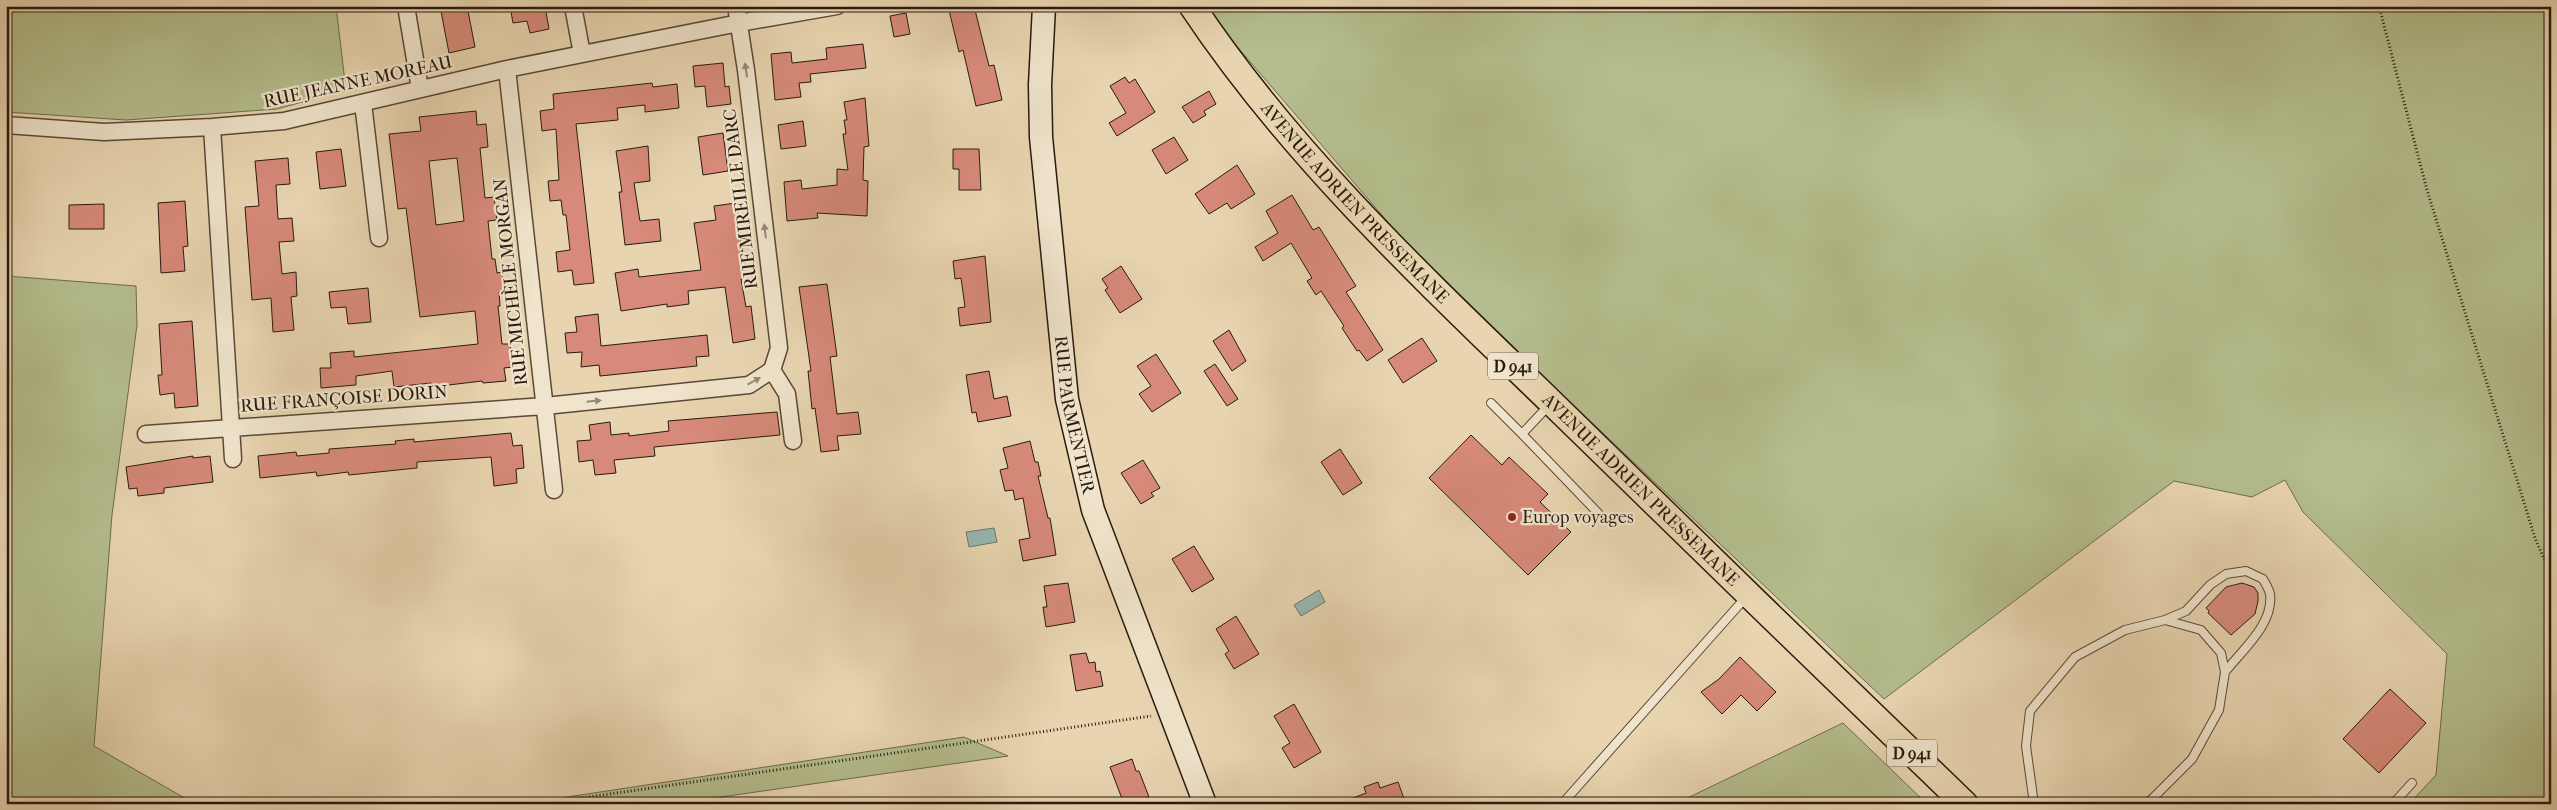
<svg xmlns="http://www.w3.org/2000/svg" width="2557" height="810" font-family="'IM FELL French Canon',serif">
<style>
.green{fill:#b4bd8c;stroke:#6e6c4e}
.water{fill:#98b8b2;stroke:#6c7971}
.building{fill:#d78a79;stroke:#291a10;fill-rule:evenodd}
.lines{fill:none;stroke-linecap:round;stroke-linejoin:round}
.lane-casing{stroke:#594938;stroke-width:10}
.street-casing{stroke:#594938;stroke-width:19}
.secondary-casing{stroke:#291a10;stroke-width:25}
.primary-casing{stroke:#291a10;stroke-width:28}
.path{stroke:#291a10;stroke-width:3;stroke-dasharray:1 2.5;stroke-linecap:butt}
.lane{stroke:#f0e4cc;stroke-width:8}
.street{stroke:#f0e4cc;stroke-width:16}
.secondary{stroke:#f0e4cc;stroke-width:22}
.primary{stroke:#e8d5b0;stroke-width:25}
.oneway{fill:#968977}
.poi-dot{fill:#8f2418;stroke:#f0e4cc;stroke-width:2}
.labels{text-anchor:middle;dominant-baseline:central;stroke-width:4.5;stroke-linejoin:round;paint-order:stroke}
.shield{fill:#f0e4cc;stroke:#655748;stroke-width:1}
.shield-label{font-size:16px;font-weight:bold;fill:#291a10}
.street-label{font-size:18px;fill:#291a10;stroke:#f0e4cc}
.poi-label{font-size:18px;fill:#291a10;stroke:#f0e4cc;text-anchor:start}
</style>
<rect width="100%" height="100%" fill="#e8d5b0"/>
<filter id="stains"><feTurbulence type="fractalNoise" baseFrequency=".004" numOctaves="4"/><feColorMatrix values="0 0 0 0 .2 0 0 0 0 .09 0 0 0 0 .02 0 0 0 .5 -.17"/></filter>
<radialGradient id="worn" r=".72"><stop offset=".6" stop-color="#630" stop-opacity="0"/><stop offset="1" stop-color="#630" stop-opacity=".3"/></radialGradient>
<!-- green -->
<path class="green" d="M6,6h330l10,84 -69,19 -151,11 -120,-8z
M1206,6h1345v798h-142l27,-29 11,-121 -144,-142 -18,-32 -33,17 -78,-16 -290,218 -461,-436 -189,-220z
M6,276l130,10 1,39 -25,190 -18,231 101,58h-189z
M1843,723l84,81h-252z
M964,737l44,19 -336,48h-127l22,-7z"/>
<!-- water -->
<path class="water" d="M994,528l3,14 -28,5 -3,-15z
M1319,590l6,12 -24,14 -7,-11z"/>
<!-- building -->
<path class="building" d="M440,6h27l8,41 -26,6z
M510,6h35l4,23 -19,4 -3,-12 -14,2z
M948,6h26l15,60 5,-1 8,35 -26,6 -13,-56 -4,2z
M906,13l4,21 -16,3 -4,-21z
M863,44l3,24 -56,6 1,8 -12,1 2,14 -26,3 -4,-46 20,-2 1,11 35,-4 -1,-11z
M723,63l2,24 4,-1 2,18 -24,3 -2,-21 -10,1 -2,-21z
M1125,77l4,6 6,-4 20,33 -38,24 -8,-13 17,-10 -16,-27z
M652,83l1,4 24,-3 2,24 -34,4v-7l-28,3 1,12 -42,4 18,159 -20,2 -2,-15 -14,2 -2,-20 14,-2 -4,-35h-3l-2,-15 -11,1 -2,-20 11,-1 -3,-51 -14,2 -2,-20 14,-2 -1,-15z
M1209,91l7,13 -12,7 2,4 -13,8 -11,-16z
M865,98l4,48 -5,1 -1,33 5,1 -1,35 -50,-3 1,5 -31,3 -3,-39 17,-2 1,9 35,-4v-16l11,1 -5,-36h3l-2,-14h3l-3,-18z
M476,111l1,14 9,-1 2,23 -8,1 5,50 9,-1 3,23 -9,1 4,38h3l2,14 5,-1 3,20h-6l1,14h-2l4,38h8l3,23 -9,1 2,13 -23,2 -1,-2 -50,6 -1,-4 -37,4 -2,-16 -36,5v9l-35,3 -1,-20h11l-1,-15 24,-2v6l124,-13 -3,-33 -55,6 -14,-109 -8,1 -9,-75 32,-3 -2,-14zM457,158l7,63 -28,4 -7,-64z
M803,121l3,25 -25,3 -3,-24z
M723,133l5,38 -25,4 -5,-38z
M1174,137l14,23 -22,14 -14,-24z
M648,146l2,35 -16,2 6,38 19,-2 2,22 -36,4 -6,-53h3l-6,-41z
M341,149l5,37 -26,3 -4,-37z
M953,149h26l2,41h-22v-21h-6z
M288,158l2,26 -14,1 2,34 14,-1 2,23 -15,1 3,32 14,-2 1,24 -6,1 3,33 -21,2 -2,-34 -19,2 -7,-93 14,-1 -4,-45z
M1237,165l18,29 -24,15 -4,-6 -18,11 -14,-20z
M1292,195l21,35 6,-3 37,59 -10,6 37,58 -16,11 -8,-11 -2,1 -15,-23 2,-2 -23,-35 -5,4 -9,-14 5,-3 -21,-35 -28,18 -8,-14 23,-14 -12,-22z
M185,201l3,45 -5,1 2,24 -24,2 -3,-70z
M736,203l10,75 -5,1 5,28 5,-1 4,33 -22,4 -8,-56 -37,4 1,13 -22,3v-3l-46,7 -6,-38 23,-4 1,8 62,-7 -7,-47 22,-3 -2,-14z
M104,204v25h-35v-24z
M985,256l6,66 -31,4 -2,-18 7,-1 -4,-29 -6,1 -2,-18z
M1121,266l21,33 -22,14 -15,-23 3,-2 -6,-9z
M827,284l10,72 -7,1 7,57 21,-2 3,22 -24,2 2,14 -18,2 -6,-44 -3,1 -4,-38h3l-12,-84z
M368,288l3,34 -23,2 -2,-17 -15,1 -2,-16z
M598,314l3,32 106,-11 2,21 -13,1 1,9 -97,10 -1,-11 -18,2 1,-15 -15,1 -2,-20 12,-1 -2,-15z
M192,321l6,85 -23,2 -1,-15 -14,2 -2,-20h4l-3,-51z
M1229,330l17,31 -14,10 -19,-30z
M1422,338l15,23 -34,22 -15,-23z
M1156,354l25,39 -29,19 -13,-18 12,-8 -14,-20z
M1215,364l23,35 -11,7 -23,-35z
M989,371l5,28 13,-3 4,20 -33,6 -2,-10 -4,1 -6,-38z
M777,412l3,23 -126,12 1,9 -41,4 2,13 -21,2 -2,-15 -14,2 -2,-21 14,-1 -2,-15 21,-3 1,13 18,-2v3l40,-5 -1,-10z
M511,433l2,13 9,-1 1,11 1,12 -8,1 1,14 -23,3 -3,-29 -74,5v6l-68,7 -1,-3 -31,4 -1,-4 -56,6 -2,-22 38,-4 1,4 32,-3v-4l67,-5 -1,-3 19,-2v3z
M1471,435l31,30 7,-8 39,37 -8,8 31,30 -43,43 -99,-97z
M1030,441l5,21h3l3,14h-3l10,42h2l6,37 -33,6 -4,-21 11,-2 -7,-40 -8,2 -2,-10 -8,1 -5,-21 8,-2 -5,-20z
M1340,449l22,34 -19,12 -22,-33z
M193,456v2l17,-2 3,26 -49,6v5l-26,3 -1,-8 -8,1 -3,-22z
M1143,460l17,28 -9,5 3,3 -13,8 -20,-31z
M1194,546l20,33 -22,13 -20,-33z
M1068,583l7,39 -29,5 -3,-20h4l-3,-21z
M2242,583l12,4 4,6v8l-3,13 -24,21 -23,-22 1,-2 -3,-3 20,-21z
M1236,616l23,38 -25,15 -9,-15 4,-3 -13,-22z
M1086,653l3,10 6,-1 1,10 4,-1 3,15 -27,5 -6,-36z
M1740,657l36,35 -19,19 -16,-16 -19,19 -21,-22 18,-13z
M2390,689l36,34 -47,50 -36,-34z
M1294,704l27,48 -27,16 -12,-20 8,-5 -16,-27z
M1132,759l4,12h3l10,26 -17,7h-8l-14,-37z
M1378,782l2,6 18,-6 8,22h-63v-2l23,-9 -2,-6z"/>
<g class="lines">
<defs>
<path id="lane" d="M1491,403l31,31
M1550,404l-28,30 76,79
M2165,620l21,-9 24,-26 16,-11 20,-3 17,8c2,4 6,10 7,15 4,30 -28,56 -45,78
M1562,804l185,-208
M2034,804l-8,-58 4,-35 45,-54 50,-27 40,-10 36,10 20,23 4,19 -6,38 -27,49 -45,45
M2393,804l19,-21"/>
<path id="street" d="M406,6l14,83
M573,6l9,48
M507,69l47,421
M363,103l16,135
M6,125l98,7 108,-5 72,-6 223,-52 232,-46 98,-17
M212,127l21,332
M772,370l15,24 6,47
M146,434l399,-28 204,-21 23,-15 7,-22 -33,-278 -10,-64"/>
<g id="secondary">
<path id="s1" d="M1044,6l-4,79 1,52 26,262 26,111 112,294"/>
</g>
<g id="primary">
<path id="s2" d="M1192,6c99,149 232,273 360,397 137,134 275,268 413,401"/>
</g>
</defs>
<!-- lane casing -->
<use href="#lane" class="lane-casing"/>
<!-- street casing -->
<use href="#street" class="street-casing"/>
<!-- secondary casing -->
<use href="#secondary" class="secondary-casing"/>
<!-- primary casing -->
<use href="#primary" class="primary-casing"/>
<!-- path -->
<path class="path" d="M2379,6l48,184 108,348 16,37
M2538,6l13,6
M555,804l13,-4 583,-84"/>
<!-- lane -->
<use href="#lane" class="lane"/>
<!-- street -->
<use href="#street" class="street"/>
<!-- secondary -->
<use href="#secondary" class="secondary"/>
<!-- primary -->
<use href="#primary" class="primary"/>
</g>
<!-- one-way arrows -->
<defs><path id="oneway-solid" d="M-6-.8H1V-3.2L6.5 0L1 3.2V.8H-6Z" transform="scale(1.25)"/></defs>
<g class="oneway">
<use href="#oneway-solid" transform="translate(746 70) rotate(-98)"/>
<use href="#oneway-solid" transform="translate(765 231) rotate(-97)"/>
<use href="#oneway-solid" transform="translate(754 381) rotate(-29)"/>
<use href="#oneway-solid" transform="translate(594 401) rotate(-6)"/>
</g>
<!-- markers -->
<circle class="poi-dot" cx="1512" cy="517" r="5"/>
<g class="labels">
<!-- shield labels -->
<g class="shield">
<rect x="1488" y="352.5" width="50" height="27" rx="4"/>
<rect x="1887" y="739.5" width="50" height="27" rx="4"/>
</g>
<g class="shield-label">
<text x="1513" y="366">D 941</text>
<text x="1912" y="753">D 941</text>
</g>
<!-- street labels -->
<g class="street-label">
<text transform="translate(358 82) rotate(-12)">RUE JEANNE MOREAU</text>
<text transform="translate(741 199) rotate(-97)">RUE MIREILLE DARC</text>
<text stroke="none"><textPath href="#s2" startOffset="256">AVENUE ADRIEN PRESSEMANE</textPath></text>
<text transform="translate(511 282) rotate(-96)">RUE MICHÈLE MORGAN</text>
<text transform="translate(344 399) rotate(-4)">RUE FRANÇOISE DORIN</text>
<text stroke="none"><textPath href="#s1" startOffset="411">RUE PARMENTIER</textPath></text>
<text stroke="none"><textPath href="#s2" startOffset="661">AVENUE ADRIEN PRESSEMANE</textPath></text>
</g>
<!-- poi labels -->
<g class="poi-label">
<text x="1522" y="517">Europ voyages</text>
</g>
</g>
<!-- margin -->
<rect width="2557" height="810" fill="none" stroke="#e8d5b0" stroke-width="25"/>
<rect x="8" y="8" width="2542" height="795" fill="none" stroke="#291a10" stroke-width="2.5"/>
<rect x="12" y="12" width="2532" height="785" fill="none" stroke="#291a10"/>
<rect width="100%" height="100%" filter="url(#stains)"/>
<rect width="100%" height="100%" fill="url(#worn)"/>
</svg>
